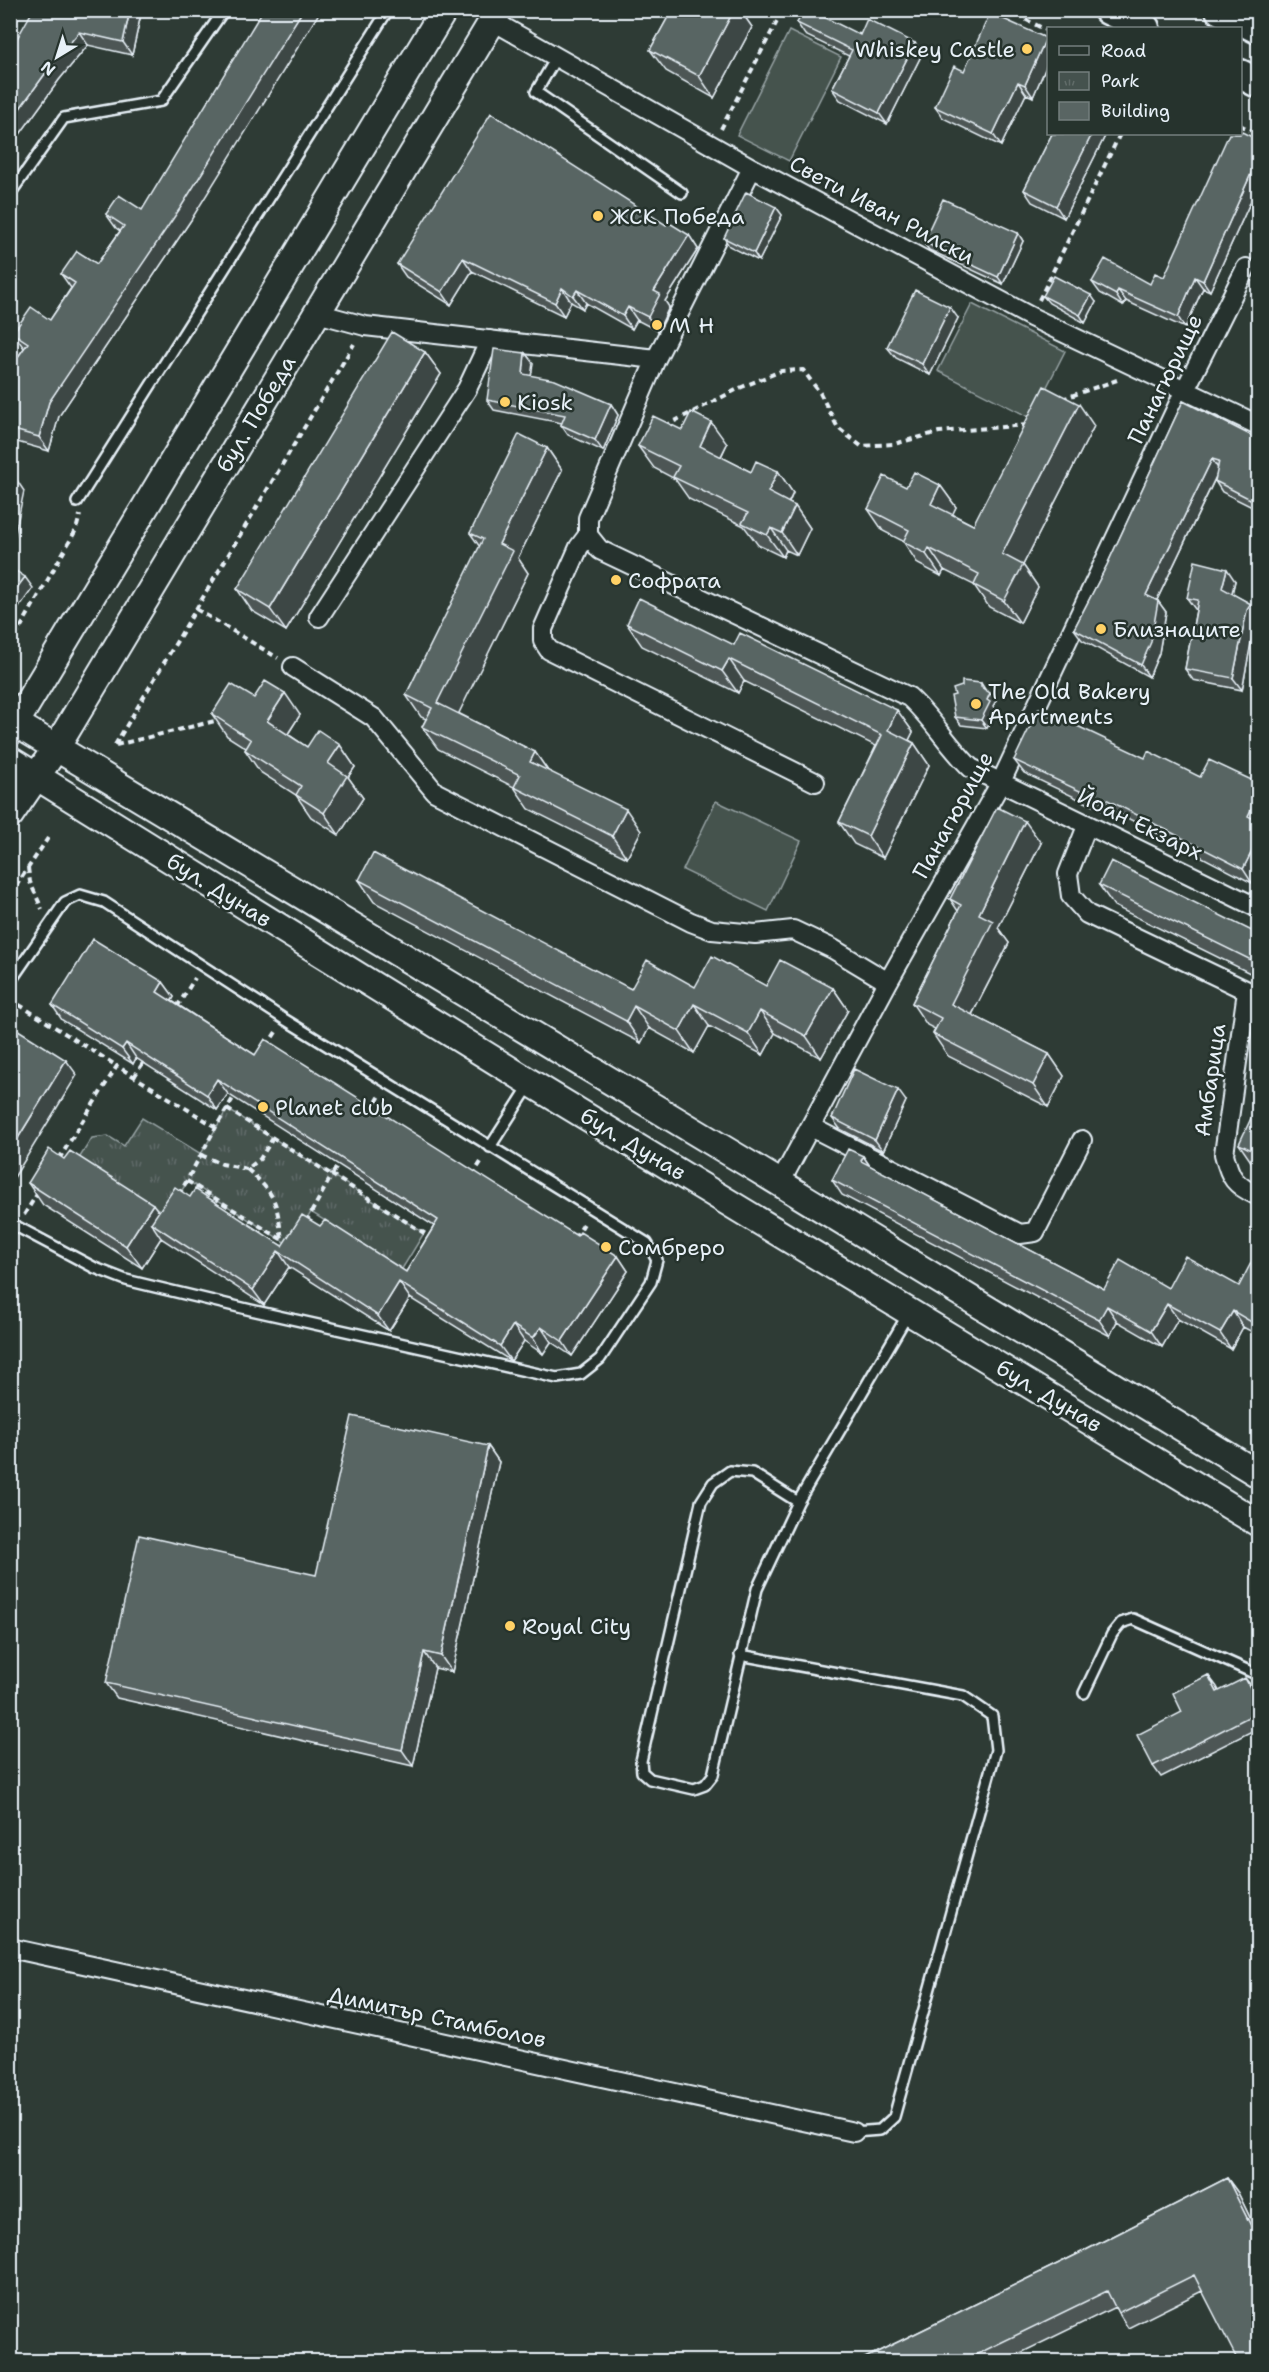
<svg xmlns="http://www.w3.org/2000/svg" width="1269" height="2372" font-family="'Shantell Sans',sans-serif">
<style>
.park{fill:url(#park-tufts);stroke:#96a2a3;stroke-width:1.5}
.pitch{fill:#45524e;stroke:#96a2a3;stroke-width:1.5}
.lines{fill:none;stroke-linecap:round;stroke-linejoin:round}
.service-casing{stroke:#e8f1f8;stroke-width:14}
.minor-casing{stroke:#e8f1f8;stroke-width:22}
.secondary-casing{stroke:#e8f1f8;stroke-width:30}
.primary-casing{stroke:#e8f1f8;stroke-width:33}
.path{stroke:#e8f1f8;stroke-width:4;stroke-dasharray:6 4.5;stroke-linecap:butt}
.service{stroke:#26332d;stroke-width:9}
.minor{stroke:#26332d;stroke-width:18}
.secondary{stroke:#26332d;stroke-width:26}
.primary{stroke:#26332d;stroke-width:28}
.wall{fill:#4d5755;stroke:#e8f1f8;stroke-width:1.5}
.shaded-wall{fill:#3e4745;stroke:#e8f1f8;stroke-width:1.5}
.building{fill:#596563;stroke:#e8f1f8;stroke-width:1.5}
.poi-dot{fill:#ffd166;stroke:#26332d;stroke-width:2}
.labels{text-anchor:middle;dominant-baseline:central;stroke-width:5;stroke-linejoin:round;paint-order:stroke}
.poi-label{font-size:22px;fill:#e8f1f8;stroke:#26332d;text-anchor:start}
.street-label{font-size:22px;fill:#e8f1f8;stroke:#26332d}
</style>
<defs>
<pattern id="park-tufts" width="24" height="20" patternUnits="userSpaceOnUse" patternTransform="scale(1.5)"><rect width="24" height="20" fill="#45524e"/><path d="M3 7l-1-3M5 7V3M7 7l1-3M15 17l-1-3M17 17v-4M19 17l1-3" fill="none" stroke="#606b68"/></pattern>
</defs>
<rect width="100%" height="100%" fill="#2e3b35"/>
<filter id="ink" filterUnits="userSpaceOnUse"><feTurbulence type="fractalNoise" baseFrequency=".0167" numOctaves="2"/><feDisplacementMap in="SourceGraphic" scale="12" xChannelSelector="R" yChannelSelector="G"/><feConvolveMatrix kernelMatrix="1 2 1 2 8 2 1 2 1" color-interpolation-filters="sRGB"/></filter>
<g filter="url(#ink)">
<!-- park -->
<path class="park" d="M227,1109l197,124 -22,36 -91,-57 -19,35 -104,-66 -22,33 -88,-54 14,-22 16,-2 16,10 18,-28 59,36z"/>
<!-- pitch -->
<path class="pitch" d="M789,31l52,26 -52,104 -52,-26z
M972,304l93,47 -34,67 -93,-47z
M716,801l85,40 -33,70 -85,-41z"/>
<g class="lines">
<defs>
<path id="service" d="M556,58l-20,34 146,101
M10,194l54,-76 97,-17 63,-91
M77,502l311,-492
M10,982l55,-80 15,-7 24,7 180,117 363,224 10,17 -6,22 -51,77 -19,15 -24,4 -306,-68 -125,-30 -31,-12 -85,-45
M490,1147l41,-64
M798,1502l-46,-29 -22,-2 -17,12 -12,19 -60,259 1,11 8,7 44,10 11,-4 8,-10 44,-186 41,-87 110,-188
M740,1655l223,41 29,20 4,34 -102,367 -14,13 -26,2
M1084,1693l28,-59 9,-11 12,-4 125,56"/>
<path id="minor" d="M493,21l259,147 279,149 227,108
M752,168l-96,191 -68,159v17l12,15 309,147c24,22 39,49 62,71l287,140
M317,313l48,13 291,33
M588,535l-9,12 -36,82v12l6,9 266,132
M319,617l148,-228 23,-49
M293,667l81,51 61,74 256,130 21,8 43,4 38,-4 40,19 55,33
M1087,826l-19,48 3,22 16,18 171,82
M1247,991l-23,163c6,24 10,31 34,42
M811,1127l209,107 15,-2 47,-92
M780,1183l108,-201 112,-198 185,-394 61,-122
M10,1948l844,184"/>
<path id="secondary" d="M10,720l742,446 506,308
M10,732l434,-722
M10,760l521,323 727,440
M10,815l46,-67 443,-738"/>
<path id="primary" d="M1108,10l37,18
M1220,10l38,19
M1240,74l18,9"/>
</defs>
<!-- service casing -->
<use href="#service" class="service-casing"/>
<!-- minor casing -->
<use href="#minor" class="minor-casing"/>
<!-- secondary casing -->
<use href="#secondary" class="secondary-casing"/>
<!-- primary casing -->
<use href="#primary" class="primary-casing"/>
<!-- path -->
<path class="path" d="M1007,10l41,21
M1240,125l18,9
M721,129l62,-119
M1254,251l4,-10
M1039,300l81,-166
M1062,399l55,-19
M665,426l77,-39 39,-16 22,-1 17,23 18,35 23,18 33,-2 45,-12 88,-7
M196,609l82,49
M10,646l66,-116 4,-15
M115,745l239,-401
M116,745l103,-25
M28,868l2,14 12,27
M10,895l38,-57
M10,999l107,67
M177,1007l18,-29
M267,1046l9,-14
M134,1077l11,-17
M227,1109l105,66 8,-14
M371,1111l10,-17
M201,1155l21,9 25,5 13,-10 13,-21
M59,1159l58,-93 99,61 19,-32
M247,1169c30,27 29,32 35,70
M472,1176l11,-17
M187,1181l102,63
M179,1195l37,-68
M24,1215l15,-24
M306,1222l26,-47 100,63
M575,1238l10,-16"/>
<!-- service -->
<use href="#service" class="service"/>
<!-- minor -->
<use href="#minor" class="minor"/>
<!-- secondary -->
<use href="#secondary" class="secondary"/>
<!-- primary -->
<use href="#primary" class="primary"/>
</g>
<!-- wall -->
<path class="wall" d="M672,10h68l12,17 -38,71 -48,-27 -16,-21z
M141,14l-9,41 -44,-10 -29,35 -49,68v-99z
M797,23l118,20 7,11 -35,70 -47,-24 -8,-11 17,-33 -44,-21z
M1046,38l2,4v20l-15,35 -7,-3 -25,52 -58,-28 -8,-11 29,-36z
M1052,134h54l-42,84 -32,-16 -8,-12z
M1258,140v45l-48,106 -7,-3 -18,40 -59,-27 -3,5 -23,-13 -8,-11 58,2 14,-7z
M776,207l6,8 -23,46 -30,-15 -5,-8z
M142,210l49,10 -132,196 -10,35 -39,-11v-72l14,-20 -11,-15 37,-13 21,-32 -10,-14 36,-10 23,-33 -4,-3 -10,-14z
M666,225l23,10 9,14 -33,52 4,6 -11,24 -21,-11 -5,9 -46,-26 -3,6 -12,-7 -7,14 -92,-45 -21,34 -45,-28 -9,-13z
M1018,233l5,8 -20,43 -74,-34 -6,-8z
M1043,296l53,6 -11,21 -36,-20z
M958,318l-28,57 -34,-17 -9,-11z
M425,352l16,22 -155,257 -34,-20 -15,-22z
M525,353l8,10 -2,13 80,28 7,11 -15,36 -35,-16 -7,-10 1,-2 -68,-13 -7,-10z
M1183,401l75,38v71l-36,-18 -7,-11v-2l-58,121 9,12 -7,41 -10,24 -67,-37 -8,-11 33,-64z
M1094,426l-71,139 15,22 -18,36 -31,-16 -15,-22 -30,-15 -3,6 -23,-12 -15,-23 -20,-10 -15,-22 38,-22 34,-2 16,22 -4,7 21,11z
M682,430l45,14 -6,13 30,15 27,-1 15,22 -4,10 6,3 15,22 -13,27 -11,-5 -3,7 -25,-12 -14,-19 -55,-27 -14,-20 -21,-11 -16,-22z
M547,448l15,22 -44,88 10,15 -70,140 77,39 13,19 93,60 -14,27 -98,-49 -15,-22 -76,-38 -16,-22 4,-8 -5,-2 -15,-22 74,-148 -10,-14z
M1235,581l-3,13 19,10 7,12 -3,6 -13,68 -49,-10 -8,-11 11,-59 -1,-1 -8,-11z
M627,624l107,21 163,65 16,22 -4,8 5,3 15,22 -46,93 -29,-14 -15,-22 37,-76 -132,-65 -6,12 -96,-47z
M981,683l5,8 10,10 -3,5 3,4 -9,18 -26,-3 -6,-8z
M254,698l46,17 -12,19 19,13 33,-2 15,22 -7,10 15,21 -24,37 -28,-18 -15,-22 -36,-23 -15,-22 1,-2 -19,-12 -15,-22z
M1145,758l55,19 58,6v87l-6,13 -140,-73 -2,4 -86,-41 -10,-13z
M1041,843l-43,85 11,15 -37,72 77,39 15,22 -16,31 -100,-51 -15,-22 2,-5 -8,-4 -15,-22 46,-92 -8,-12z
M359,880l272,109 135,-3 67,2 15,22 -27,48 -46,-25 -12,22 -54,-29 -15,27 -45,-25 -8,15 -267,-141z
M1099,885l159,49v43l-144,-71z
M163,982l11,15 -2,4 83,54 322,181 41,20 10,15 -56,85 -21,-14 -8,12 -19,-13 -13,20 -101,-63 -21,33 -100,-64 -25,38 -103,-67 -19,30 -99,-63 -15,-22 36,-24 94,52 32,-14 92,49 38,-20 86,46 28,-46 -206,-132 -11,16 -81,-52 -3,6 -71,-44 -10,-15z
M906,1101l-23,50 -43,-22 -8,-11z
M1258,1117v51l-4,-2 -15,-22z
M863,1156l7,10 234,123 135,-3 19,-24v73l-15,-8 -12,22 -53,-30 -16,28 -45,-26 -7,15 -268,-141 -10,-15z
M488,1446l11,16 -47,210 -17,-4 -22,98 -296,-68 -11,-15 210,-108z
M1208,1675l11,16 35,-2 4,10v29l-97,49 -8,-11 29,-54z
M1227,2178l11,15 20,41v127l-56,-70 -74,37 -13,-21 -111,54h-145l227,-111z"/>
<!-- shaded-wall -->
<path class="shaded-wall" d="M130,10h8l3,4 -9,41 -9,-13z
M303,10h18l-130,210 -132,196 -10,35 -10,-14 10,-35z
M734,10h6l12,17 -38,71 -15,-22z
M79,32l9,13 -29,35 -49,68v-26l40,-55z
M1046,38l2,4v20l-15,35 -8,-12z
M915,43l7,11 -35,70 -8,-11z
M1018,82l8,12 -25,52 -8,-12z
M1092,134h14l-42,84 -8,-12z
M1258,158v27l-48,106 -7,-10z
M776,207l6,8 -23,46 -5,-8z
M1018,233l5,8 -20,43 -5,-7z
M689,235l9,14 -33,52 4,6 -11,24 -10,-14 6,-26z
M463,258l9,13 -21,34 -9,-13z
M1195,277l8,11 -18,40 -7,-11z
M562,288l9,14 -7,14 -9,-13z
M577,290l9,13 -3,6 -10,-13z
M1118,290l8,11 -3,5 -7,-11z
M1091,295l5,7 -11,21 -5,-8z
M628,307l9,13 -5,9 -9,-13z
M950,307l8,11 -28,57 -8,-11z
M425,352l16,22 -155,257 -16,-22z
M525,353l8,10 -3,21 -7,-10z
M611,404l7,11 -15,36 -8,-11z
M1079,404l15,22 -71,139 15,22 -18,36 -16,-22 -2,-47z
M711,422l16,22 -12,24 -15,-22z
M547,448l15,22 -44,88 10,15 -75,152 -16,-22 62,-159z
M1212,459l7,11 -65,136 -8,-11z
M778,471l15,22 -10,21 -15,-22z
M16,479l8,12 -10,47 -4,-6v-27z
M940,485l16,22 -9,19 -16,-22z
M795,506l15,22 -13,27 -15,-22z
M771,528l15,22 -3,7 -16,-22z
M929,548l15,22 -3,6 -15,-22z
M1227,569l8,12 -5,19 -8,-12z
M25,577l8,11 -23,32v-23z
M1158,601l8,11 -7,41 -10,24 -8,-12z
M1251,604l7,12 -3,6 -13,68 -9,-12 14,-68z
M729,659l15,22 -6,12 -16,-22z
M285,693l15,22 -18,28 -15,-22z
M990,693l6,8 -3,5 3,4 -9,18 -6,-8 6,-20z
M897,710l16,22 -10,20 -15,-22z
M914,743l15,22 -46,93 -15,-22z
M340,745l15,22 -7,10 15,21 -24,37 -15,-22 4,-50z
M535,752l15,22 -20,-12z
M1258,795v33l-10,-12z
M1102,797l10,13 -2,4 -9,-13z
M626,809l15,22 -14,27 -15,-22z
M1025,821l16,22 -43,85 11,15 -43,83 -15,-22 28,-90z
M1258,839v31l-6,13 -9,-14z
M1258,950v18l-5,-7z
M163,982l11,15 -6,10 -11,-15z
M833,988l15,22 -27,48 -15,-22z
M694,1004l15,22 -15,27 -15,-22z
M634,1006l15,22 -8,15 -15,-22z
M760,1011l15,22 -12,22 -15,-22z
M126,1043l10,15 -3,6 -11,-15z
M1049,1054l15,22 -16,31 -15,-22z
M66,1060l11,15 -67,109v-33z
M217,1079l11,15 -11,16 -10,-15z
M898,1090l8,11 -23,50 -8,-11z
M863,1156l11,16 -13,-11z
M153,1204l16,22 -18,-3 10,15 -19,30 -16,-22z
M278,1251l11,16 -25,38 -11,-15z
M618,1256l10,15 -56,85 -10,-15z
M399,1282l11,16 -21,33 -11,-15z
M1167,1304l11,15 -16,28 -11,-16z
M1107,1306l10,15 -7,15 -11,-16z
M1233,1311l10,16 -12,22 -11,-16z
M513,1325l11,16 -13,20 -11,-15z
M541,1327l10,15 -8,12 -10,-16z
M488,1446l11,16 -47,210 -11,-16z
M424,1652l11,16 -22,98 -11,-16z
M1208,1675l9,12 8,17 -8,-12z
M1245,1678l9,11 4,10v4z
M1227,2178l11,15 20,41v6z"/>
<!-- building -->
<path class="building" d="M33,10h97l-7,32 -44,-10 -29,35 -40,55v-73l5,-7z
M263,10h40l-122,197 -132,195 -10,35 -29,-8v-61l18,-25 -15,-10 18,-26 19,13 25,-37 -14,-9 16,-23 20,13 27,-38 -18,-12 13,-19 23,15z
M672,10h62l-35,66 -49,-26z
M804,10h6l50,25 7,-16 48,24 -36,70 -47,-24 20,-39 -55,-27z
M990,13l56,25 -21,47 -7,-3 -25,52 -58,-27 19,-41 10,5z
M491,113l175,112 2,-3 21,13 -35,56 6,3 -12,23 -20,-10 -5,9 -46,-26 -4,6 -11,-8 -7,15 -92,-45 -21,34 -45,-28z
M1240,131l18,9v18l-55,123 -8,-4 -17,40 -60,-27 -2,5 -24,-13 13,-23 45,25 5,-11 9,4 65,-143h11z
M1052,134h40l-36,72 -32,-16z
M746,192l30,15 -22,46 -30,-15z
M943,199l75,34 -20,44 -75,-35z
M1054,276l37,19 -11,20 -37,-19z
M915,290l35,17 -28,57 -35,-17z
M392,332l33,20 -155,257 -33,-20z
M494,349l31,4 -2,21 32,6 56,24 -16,36 -34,-15 4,-10 -78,-15z
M1044,386l35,18 -77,150 21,11 -19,36 -30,-16 5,-11 -50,-26 -3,6 -23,-12 6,-12 -41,-21 16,-33 22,11 8,-15 26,13 -9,19 42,21z
M1183,401l75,38v64l-43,-22 4,-20 -7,-2 -66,136 12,6 -7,41 -10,23 -67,-36 33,-64z
M691,412l20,10 -11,24 51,26 5,-11 22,10 -10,21 27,14 -13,27 -11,-5 -4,7 -25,-12 6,-10 -75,-36 6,-11 -41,-20 15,-30 29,14z
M519,434l28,14 -48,96 14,7 -76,152 98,49 -5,10 96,47 -14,27 -98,-49 6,-12 -98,-48 10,-19 -26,-13 77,-156 -13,-6z
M10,478l6,1 -6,26z
M1195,561l32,8 -5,19 29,16 -4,6 -14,68 -48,-9 13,-69 -11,-2z
M10,567l15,10 -15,20z
M639,598l95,47 6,-12 157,77 -9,20 26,13 -46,93 -29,-14 43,-87 -153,-76 -7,12 -95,-47z
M265,681l20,12 -18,28 40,26 11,-17 22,15 -12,18 19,13 -23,37 -28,-18 5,-9 -56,-36 6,-10 -39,-26 19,-30 23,14z
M962,681l19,2v4l9,6 -3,7 3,2 -9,18 -26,-3 -4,-21 4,-1 -2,-6 9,-3z
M1039,708l106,50 3,-7 52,26 9,-17 49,23v12l-10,21 10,5v18l-15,30 -141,-72 -1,4 -87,-41z
M1258,724v9l-3,-1z
M997,807l28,14 -46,93 14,7 -42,83 98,50 -16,31 -100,-51 8,-16 -29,-15 49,-98 -11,-6z
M373,853l258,136 16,-29 48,27 17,-31 54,30 14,-26 53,28 -27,48 -46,-25 -12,22 -54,-29 -15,27 -45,-25 -8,15 -267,-141z
M1111,861l147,73v16l-5,11 -154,-76z
M93,939l70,43 -6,10 98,63 10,-16 312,197 3,-4 38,24 -56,85 -21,-14 -8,11 -20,-13 -13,21 -101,-64 -21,34 -100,-65 -25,39 -102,-67 24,-36 15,10 5,-8 87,57 20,-31 18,11 5,-6 81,52 32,-52 -221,-141 -10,16 -81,-52 -4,6 -70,-44z
M15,1028l51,32 -56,91v-116z
M854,1069l44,21 -23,50 -43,-22z
M1253,1114l5,3v36l-19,-9z
M49,1149l15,10 6,-8 83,53 -27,42 -98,-63z
M848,1149l15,7 -2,5 243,128 16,-29 48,28 17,-32 54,30 14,-27 5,3v64l-25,-15 -13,22 -53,-29 -16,27 -44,-25 -8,14 -267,-140z
M352,1416l136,30 -47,210 -17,-4 -22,98 -296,-67 33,-148 177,40z
M1208,1675l9,17 28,-14 13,25v9l-105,54 -16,-31 45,-23 -9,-19z
M1227,2178l31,62v121h-20l-44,-86 -76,38 -11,-22 -144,70h-104l227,-111z"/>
</g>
<!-- markers -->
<g class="poi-dot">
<circle cx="1027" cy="49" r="6"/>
<circle cx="598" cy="216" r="6"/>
<circle cx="657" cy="325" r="6"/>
<circle cx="505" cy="402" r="6"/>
<circle cx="616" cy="580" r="6"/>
<circle cx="1101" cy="629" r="6"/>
<circle cx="976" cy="704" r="6"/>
<circle cx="263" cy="1107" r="6"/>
<circle cx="606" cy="1247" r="6"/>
<circle cx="510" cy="1626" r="6"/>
</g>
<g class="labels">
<!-- poi labels -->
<g class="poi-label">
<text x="1015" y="49" text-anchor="end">Whiskey Castle</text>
<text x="610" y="216">ЖСК Победа</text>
<text x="669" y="325">М Н</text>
<text x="517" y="402">Kiosk</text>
<text x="628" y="580">Софрата</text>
<text x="1113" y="629">Близнаците</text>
<text x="988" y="691">The Old Bakery<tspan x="988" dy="25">Apartments</tspan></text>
<text x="275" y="1107">Planet club</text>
<text x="618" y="1247">Сомбреро</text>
<text x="522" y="1626">Royal City</text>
</g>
<!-- street labels -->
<g class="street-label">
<text transform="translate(882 210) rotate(28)">Свети Иван Рилски</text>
<text transform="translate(1165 379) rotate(-64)">Панагюрище</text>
<text transform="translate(256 414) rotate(-59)">бул. Победа</text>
<text transform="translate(953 815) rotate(-61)">Панагюрище</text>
<text transform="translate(1140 824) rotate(26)">Йоан Екзарх</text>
<text transform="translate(219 890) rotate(32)">бул. Дунав</text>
<text transform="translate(1210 1080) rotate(-82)">Амбарица</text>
<text transform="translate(633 1144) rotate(31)">бул. Дунав</text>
<text transform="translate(1049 1396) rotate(31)">бул. Дунав</text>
<text transform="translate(437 2017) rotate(12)">Димитър Стамболов</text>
</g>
</g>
<!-- margin -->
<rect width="1269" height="2372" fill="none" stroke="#26332d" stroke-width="36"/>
<rect x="18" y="18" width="1233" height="2336" fill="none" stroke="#e8f1f8" stroke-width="2" filter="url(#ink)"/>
<!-- legend -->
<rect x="1047" y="27" width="195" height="108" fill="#26332d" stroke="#747f7e" stroke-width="1.5"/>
<rect x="1059" y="46" width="30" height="9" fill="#26332d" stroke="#747f7e" stroke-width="1.5"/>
<text x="1101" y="57" font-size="18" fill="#e8f1f8">Road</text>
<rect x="1059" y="72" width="30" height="18" fill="url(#park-tufts)" stroke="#747f7e" stroke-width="1.5"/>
<text x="1101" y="87" font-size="18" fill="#e8f1f8">Park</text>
<rect x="1059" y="102" width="30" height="18" fill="#596563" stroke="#747f7e" stroke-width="1.5"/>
<text x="1101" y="117" font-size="18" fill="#e8f1f8">Building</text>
<!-- north arrow -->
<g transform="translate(57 57) rotate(218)" stroke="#26332d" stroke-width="4.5" paint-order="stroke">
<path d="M0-4.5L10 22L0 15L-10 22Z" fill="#e8f1f8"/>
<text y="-9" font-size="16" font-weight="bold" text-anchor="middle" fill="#e8f1f8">N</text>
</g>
</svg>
